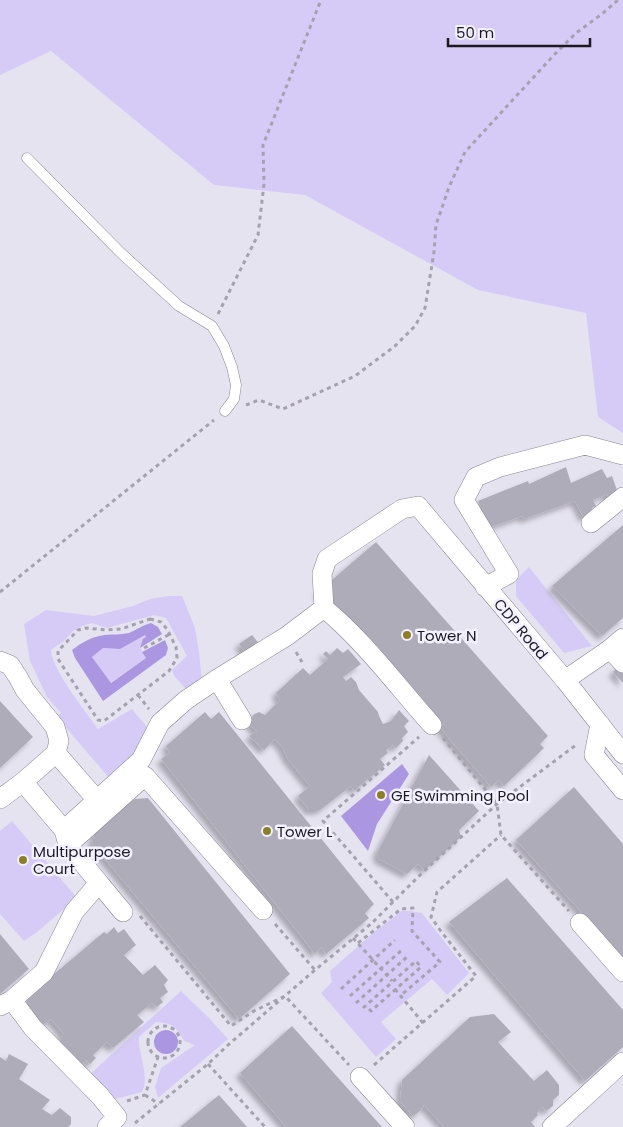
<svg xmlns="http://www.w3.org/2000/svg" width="623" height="1127" font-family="Poppins,sans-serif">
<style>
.green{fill:#d6cbf6}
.water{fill:#ab97e1}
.building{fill:#afacba;filter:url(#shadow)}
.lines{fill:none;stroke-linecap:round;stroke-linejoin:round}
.service-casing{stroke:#888592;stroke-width:11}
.minor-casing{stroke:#888592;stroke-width:20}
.path{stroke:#a5a2ae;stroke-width:3;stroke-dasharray:4 4;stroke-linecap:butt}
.service{stroke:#fff;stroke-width:10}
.minor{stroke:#fff;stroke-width:19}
.poi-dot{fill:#8d7f26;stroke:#f3f0ff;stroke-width:2}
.labels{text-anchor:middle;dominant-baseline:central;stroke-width:5;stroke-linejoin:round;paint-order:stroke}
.street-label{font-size:15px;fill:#1c1a1f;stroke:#f3f0ff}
.poi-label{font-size:15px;fill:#1c1a1f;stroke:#f3f0ff;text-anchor:start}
</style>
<defs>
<filter id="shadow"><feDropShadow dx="-4.5" dy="4.5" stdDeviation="2.5" flood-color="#0004"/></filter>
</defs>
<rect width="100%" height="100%" fill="#e6e3f1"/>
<!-- green -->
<path class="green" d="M0,0h623v433l-25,-16 -12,-104 -108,-23 -173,-95 -91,-10 -163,-134 -51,24z
M529,567l63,79 -28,7 -48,-57v-16z
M168,596h14l13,32 4,24 3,30 -13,10 -15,-16 -2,-6 15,-14 -21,-38 -12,-3 -47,13 -15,-5 -10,3 -9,5 -8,9 -14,10c1,20 35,62 47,79l34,-20 19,23 -5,10 -36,37 -54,-63 5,-3 -14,-16 -17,-36 -6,-37 22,-14 48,6 39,-10 17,-7z
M145,634l1,3 -6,11 6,10 -36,25 -18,-26 11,-9 17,1z
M12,821l65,77 -40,34 -13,9 -24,-27v-83z
M402,911h8l12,2 47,60 -22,22 -15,-16 -51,43 15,17 -20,18 -55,-64 11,-11 -2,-11 43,-38z
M181,991l28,27 19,21 -70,59 -3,-11 6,-19 34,-23 -11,-4c-7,-14 -12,-18 -28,-19l-17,15c0,6 0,12 2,17 2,13 7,26 1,38l-27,7 -26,-24z"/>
<!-- water -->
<path class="water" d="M151,623l7,4 4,7 -22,14 3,-9 3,-2 -1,-2 -25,14 -17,-1 -11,9 19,26 35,-25 -4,-6 23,-12 3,8 -2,7 -63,46 -28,-43 -3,-8c9,-7 21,-14 33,-15 8,-1 14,0 24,-2 7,-3 14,-8 22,-10z
M402,764l7,10 -32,50 -9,27 -27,-35z
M154 1042a12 12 0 1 1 24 0a12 12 0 1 1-24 0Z"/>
<!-- building -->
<path class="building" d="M566,467l5,16 31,-14 5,9 5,-2 7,20 -10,3 -2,-5 -14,6 3,6 -4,2 1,5 -9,5 -9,-17 -51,18 -2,-3 -34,12 -10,-27 50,-20 1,3z
M623,525v93l-21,18 -50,-50z
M376,542l172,194 -8,8 4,4 -40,38 -5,-6 -8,7 -40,-46 -20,-26 -113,-123z
M252,635l9,11 -14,9 -8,-11z
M337,648l6,5 5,-4 13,15 -18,13 3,4 5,-4 5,5 3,8 19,22 1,4 4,8 8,-3 8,-11 10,11 -5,5 4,6 -6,6 1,3 -7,7 -3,-3 -7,5 2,3 -8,6 5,6 -31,26 -3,-5 -31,24h-11l-11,-14 12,-10 -23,-28 -5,-11 -7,-8 -11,11 -15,-14 8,-5 -7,-6 3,-10 6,-3 6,3 15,-15 -4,-7 27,-25 7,7 18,-16 -5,-5 3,-3 4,4z
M623,663v20l-10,-11z
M0,701l33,36 -33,31z
M205,712l6,7 8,-7 155,192 -9,9 4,5 -43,36 -5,-7 -6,7 -154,-195 9,-6 -4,-7z
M429,755l50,56 -20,19 2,7 -36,33 -7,-6 -11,10 -28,-15 -2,-6z
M574,787l49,57v114l-107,-118z
M148,798l142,176 -51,45 -147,-175 4,-17 39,-28z
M507,878l116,132v37l-38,34 -136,-159z
M114,927l4,6 6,-4 12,16 -12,10 19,20 12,-10 13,15 -4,5 4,7 -8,6 3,4 -6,5 -5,-4 -15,12 7,7 -31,26 -6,-6 -14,13 3,3 -6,6 -4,-4 -6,7 -23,-17 6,-17 -12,-14 -11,8 -14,-20 2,-11 76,-64 3,2z
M0,934l29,35 -29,25z
M494,1014l17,18 -13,10 36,39 13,-11 12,15v10l-6,5v6l-7,5 -3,-4 -6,6 1,2 -7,7 4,5h-91l-20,-22 -3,5 -8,6 -13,-15 2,-21 68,-63z
M292,1026l90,101h-96l-46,-54z
M9,1054l19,10 -9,15 31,21 -8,9 10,6 8,-7 11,9v7l-3,3h-68v-70l6,4z
M219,1095l28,32h-67z"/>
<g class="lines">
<defs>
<path id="service" d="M27,158l94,95 58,53 33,20 12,20 8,21 4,18 -2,14 -9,12"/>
<path id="minor" d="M591,523l32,-26
M485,587l24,-13 -45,-74 12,-23 24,-10 85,-22 38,10
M324,608c41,34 73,78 108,117
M610,649l13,14
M0,661l10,4 8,12 7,13 30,37 4,14 -3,12 -33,29
M217,679l25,41
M565,680l45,-31 13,-11
M600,724l-6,31 29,35
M56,753l41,47
M0,799l23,-17 41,48 4,15 31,38 -25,29 -30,60 -32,28
M64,830l77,-70 19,-37 26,-23 31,-21 70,-43 37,-28 -2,-34 5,-15 75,-50 16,-3 147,174 58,74
M68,845l77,-69 118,134
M99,883l24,29
M580,923l43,49
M0,1006l12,-6 21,28 67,68 17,21 -10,10
M360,1077l45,50
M552,1127l71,-65"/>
</defs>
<!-- service casing -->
<use href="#service" class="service-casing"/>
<!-- minor casing -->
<use href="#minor" class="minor-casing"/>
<!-- path -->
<path class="path" d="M218,314l40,-79 6,-51 -1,-39 58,-145
M246,405l13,-5 24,9 72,-33 40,-30 20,-20 10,-18 9,-56 2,-27 13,-38 16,-35 89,-97 22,-22 26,-19 16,-14
M0,592l214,-172
M150,619l11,3 6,7 9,18 1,11 -8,13 -65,50 -6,-1 -40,-61v-8l20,-21 8,-2 20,2 15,-1z
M144,648l26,-14
M296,652l6,10
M138,695l11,14
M443,738l54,66 4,31 68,76
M393,902l-70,-81 96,-84
M140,916l91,110 23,-15 31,-15 64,69
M275,924l40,46
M353,938l39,43
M358,943l43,-34 12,-1 -1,23 28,31 -40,34
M341,989l54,-49
M395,989l28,34
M350,996l53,-47
M356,1003l53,-48
M363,1008l53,-47 5,6 -50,44 -5,-5
M148 1042a16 16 0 1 1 32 0a16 16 0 1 1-32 0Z
M208,1064l57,63
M374,1065l102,-89 -36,-46 -9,-13 6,-25 64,-57
M145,1095l14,9
M127,1101l18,-6 13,-38
M135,1123l73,-59 20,-19 87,-75 57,-47 50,-50 75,-69 79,-59"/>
<!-- service -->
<use href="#service" class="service"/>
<!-- minor -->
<use href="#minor" class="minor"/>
</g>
<!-- markers -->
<g class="poi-dot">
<circle cx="407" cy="635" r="5"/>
<circle cx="381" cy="795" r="5"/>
<circle cx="267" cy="831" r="5"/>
<circle cx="23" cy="860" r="5"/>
</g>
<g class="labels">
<!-- street labels -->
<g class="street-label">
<text transform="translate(521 629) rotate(50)">CDP Road</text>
</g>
<!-- poi labels -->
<g class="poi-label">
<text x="417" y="635">Tower N</text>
<text x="391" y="795">GE Swimming Pool</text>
<text x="277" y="831">Tower L</text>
<text x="33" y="851">Multipurpose<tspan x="33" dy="17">Court</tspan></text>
</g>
</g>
<!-- scale -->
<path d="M448 38v8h142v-8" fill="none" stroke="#1c1a1f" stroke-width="2.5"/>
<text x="456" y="38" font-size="15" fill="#1c1a1f" stroke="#f3f0ff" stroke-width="4" paint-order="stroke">50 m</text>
</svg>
